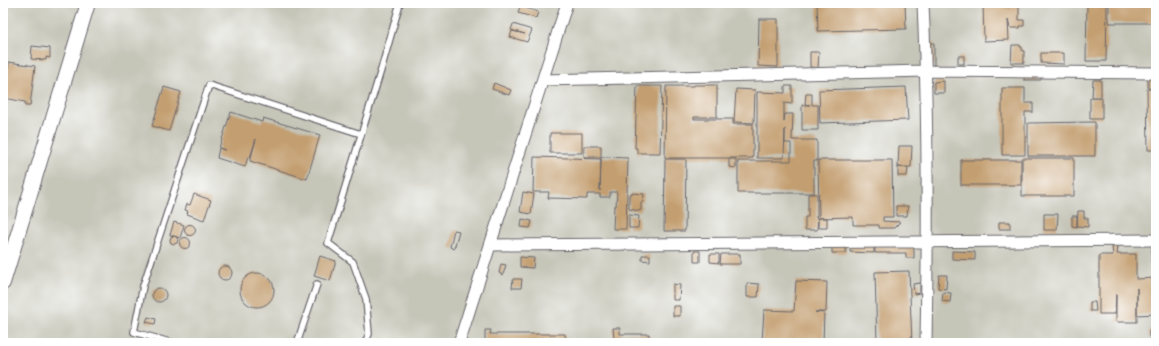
<svg xmlns="http://www.w3.org/2000/svg" width="1159" height="346" font-family="Caveat,sans-serif">
<style>
.industrial{fill:#c5c5b8}
.building{fill:#c39e70}
.lines{fill:none;stroke-linecap:round;stroke-linejoin:round}
.service-casing{stroke:#69666b;stroke-width:8}
.minor-casing{stroke:#69666b;stroke-width:13}
.tertiary-casing{stroke:#69666b;stroke-width:16}
.service{stroke:#fff;stroke-width:5.5}
.minor{stroke:#fff;stroke-width:11}
.tertiary{stroke:#fff;stroke-width:14}
</style>
<rect width="100%" height="100%" fill="#fff"/>
<filter id="ink" filterUnits="userSpaceOnUse"><feTurbulence type="fractalNoise" baseFrequency=".025" numOctaves="2"/><feDisplacementMap in="SourceGraphic" scale="8" xChannelSelector="R" yChannelSelector="G"/><feConvolveMatrix kernelMatrix="1 2 1 2 8 2 1 2 1" color-interpolation-filters="sRGB"/></filter>
<filter id="wash" filterUnits="userSpaceOnUse"><feTurbulence type="fractalNoise" baseFrequency=".012" numOctaves="4" result="noise"/><feDisplacementMap in="SourceGraphic" scale="16" xChannelSelector="R" yChannelSelector="G"/><feGaussianBlur stdDeviation="0.9" result="paint"/><feColorMatrix in="noise" values="0 0 0 0 0 0 0 0 0 0 0 0 0 0 0 0 0 1.4 0 .05"/><feComposite in="paint" operator="in"/></filter>
<g filter="url(#wash)">
<rect width="100%" height="100%" fill="#ede4c5"/>
<!-- industrial -->
<path class="industrial" d="M3,3h1153v340h-1153z"/>
<g id="blocks">
<!-- building -->
<path class="building" d="M817,3h88l1,26 -88,2z
M983,3h25v5l1,-5h10v17h5v6h-4v2h-10l-2,-8 1,20 -25,1z
M1087,3h20l-1,58h-20z
M1109,3h47v20h-47z
M520,6l18,6 -2,6 -18,-5z
M759,19h19v48l-20,-1z
M513,24l19,6 -5,12 -17,-5 2,-6 13,3 -14,-4z
M929,43h5v22l-4,1z
M1012,45h8v2h2v4h2v12h-13z
M32,46l18,2v10l-4,-1v3l-15,-1z
M810,52h9l-1,16 -8,-1z
M1041,53h23v11l-23,-1z
M958,56h6v8h-6z
M9,62l26,4 -5,40h-5v-4l-21,-4z
M1024,75h17v5h-17z
M1148,79h8v71h-8l-1,-61h6l-5,-1z
M1093,80h8v17h-9z
M944,81v12h-10v-11z
M494,83l17,7 -2,5 -17,-6z
M694,85h23v32h-23v2h39v5h20v34h-88l1,-72h28z
M637,86h25l-2,67h-23v-5h-2z
M785,86h7v18l-8,-1v19l1,-8h8l-1,26h25v21h-3v32h-76v-32h53v-18h-6v-14l-1,29h-27v-66l28,1z
M164,87l17,5 -12,39 -17,-5z
M906,87l2,33 -88,3 -1,-33z
M1002,88h23v15h8v9h-8v43h-23z
M736,89l19,1 -1,33 -20,-1z
M806,94h6v11h6v25h-16v-25h8l-5,-1z
M1090,98h12v21h-12z
M231,112l31,10 1,-4 57,17 -13,44 -57,-18 6,-22 -6,19 -2,-1 -3,10 -28,-9 2,-10 6,2 -6,-2z
M1095,122v34h-67v-33z
M550,133h32v20h-32z
M584,146h17v11h-17z
M899,146h13l-1,21h-13z
M534,157l67,2 -1,32 1,-34 27,1 -2,71h-13l1,-23h2l1,-14h-7v5h-10v-3h-13v5l-39,-1 1,-6h-16z
M1022,158h52v38h-52z
M665,159h21l-1,72h-21z
M729,159h7v9l-7,-1z
M818,160h74l1,57h-10v4l17,1 -6,6h-15v-3h-26v-8l-34,1z
M961,160h60v25h-60z
M898,167l10,1 -1,8h-9z
M523,192l11,2 -3,20 -11,-2z
M631,193l13,1 -1,8h-2v8l-2,1 -10,-2v-14h2z
M194,194l17,6 -7,20 -17,-6 1,-3 -3,-1 2,-6 3,1z
M808,194h9v22h-1v2h2l-1,12h-12v-13h3z
M896,206h12l-1,10h-11z
M1078,211h6v7h4v9l-11,-1z
M1044,214h14l-1,16h-13z
M629,215l10,1 -1,12h-9z
M1072,216h5v11l-5,-1z
M818,218h9v10h-9z
M522,219l10,2 -2,7 -9,-1z
M174,222l10,3 -4,13 -10,-3z
M999,222h11v7h-11z
M184.5 230a5.5 5.5 0 1 1 11 0a5.5 5.5 0 1 1-11 0Z
M454,230l5,1 -5,18 -4,-2z
M170 240a4 4 0 1 1 8 0a4 4 0 1 1-8 0Z
M179.5 243a5.5 5.5 0 1 1 11 0a5.5 5.5 0 1 1-11 0Z
M850,242l24,3v8l-24,-1z
M846,243v10h-14v-7z
M875,246l39,1v11h-8v-5h-31z
M1112,247h6l-1,7h19v25l20,-1v36l-19,1v-27v34h-21v-28l-1,20h-16v-59h14z
M1152,247h4v15h-5z
M694,251h6v11h-6z
M952,251l23,1v8l-23,-1z
M710,254h9v9l-9,-1z
M721,254h19v10h-20z
M642,255h8v6l-8,-1z
M320,256l16,5 -6,20 -16,-5z
M520,257l14,1 -1,10 -13,-1z
M501,264l5,1 -3,10 -4,-2z
M218 273a7 7 0 1 1 14 0a7 7 0 1 1-14 0Z
M909,271l3,72h-35l-2,-71z
M240 290a17 17 0 1 1 34 0a17 17 0 1 1-34 0Z
M939,275h8l-1,14 -8,-1z
M513,279h9l-1,9h-9z
M796,281l31,1 -1,30h-11l9,1 -1,30 -61,-1 2,-32 30,1z
M747,283l12,1 -1,13h-11z
M920,283v10l-6,1 -1,-10z
M673,284l7,1 -1,15h-6z
M152 295a7 7 0 1 1 14 0a7 7 0 1 1-14 0Z
M943,292l8,1 -1,9 -8,-1z
M1090,302h5l1,9h-6z
M673,306h7v10h-7z
M148,317l8,2 -1,5 -9,-2z
M613,328h7v6h29v9h-28v-5l-7,1z
M485,330h6l-1,4h75l1,9h-75v-2h-6z
M1149,330h7v7h-7z"/>
</g>
</g>
<g filter="url(#ink)">
<use href="#blocks" fill-opacity="0" stroke="#69666b" stroke-width="1"/>
<g class="lines">
<defs>
<path id="service" d="M173,343l-39,-11 9,-46 66,-201 152,49
M297,343l20,-59
M365,343l4,-9 -3,-35 -13,-37 -25,-19 53,-173 19,-67"/>
<path id="minor" d="M923,3c5,113 5,227 3,340
M543,80l383,-9 230,2
M490,245l666,-5
M459,343l108,-340"/>
<path id="tertiary" d="M3,283l85,-280"/>
</defs>
<!-- service casing -->
<use href="#service" class="service-casing"/>
<!-- minor casing -->
<use href="#minor" class="minor-casing"/>
<!-- tertiary casing -->
<use href="#tertiary" class="tertiary-casing"/>
<!-- service -->
<use href="#service" class="service"/>
<!-- minor -->
<use href="#minor" class="minor"/>
<!-- tertiary -->
<use href="#tertiary" class="tertiary"/>
</g>
</g>
<!-- margin -->
<rect width="1159" height="346" fill="none" stroke="#fff" stroke-width="16"/>
</svg>
